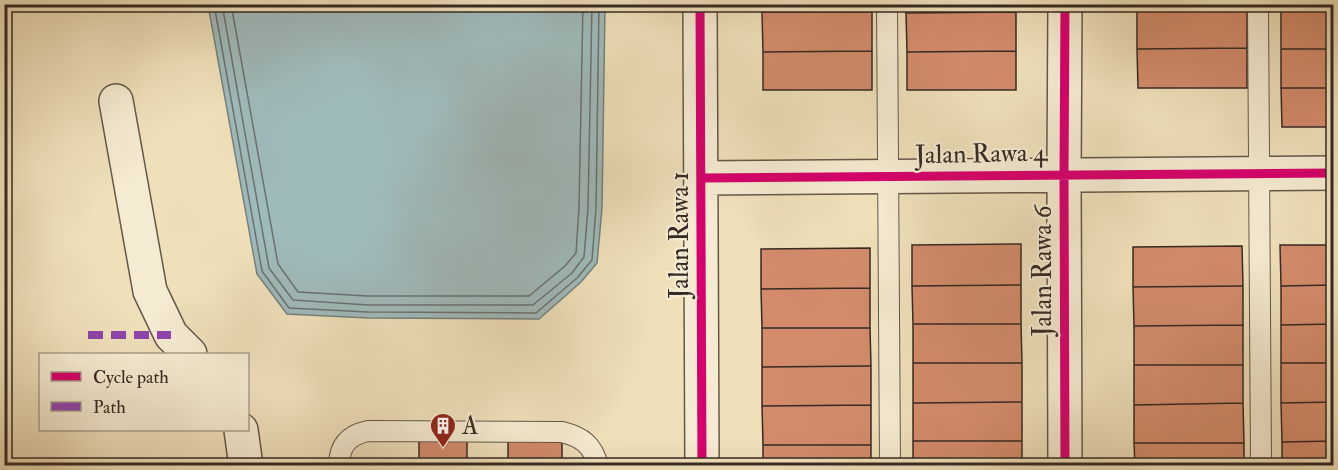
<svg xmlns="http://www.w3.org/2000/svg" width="1338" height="470" font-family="'IM FELL Double Pica',serif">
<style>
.water{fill:#9fbabb;stroke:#75807e;stroke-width:1.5}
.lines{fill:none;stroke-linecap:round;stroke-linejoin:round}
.shore{stroke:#6a726f;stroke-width:1.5}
.building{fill:#d38b6c;stroke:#352a23;stroke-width:1.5}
.lane-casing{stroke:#645849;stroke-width:22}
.street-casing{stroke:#645849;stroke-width:36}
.lane{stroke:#f5ebd2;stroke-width:20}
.street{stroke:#f5ebd2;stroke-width:33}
.quiet{stroke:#8e44ad;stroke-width:8;stroke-dasharray:15 8;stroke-linecap:butt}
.cycleway-casing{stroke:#f5ebd2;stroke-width:13}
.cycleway{stroke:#d6006c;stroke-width:9}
.labels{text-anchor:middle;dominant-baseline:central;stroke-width:4.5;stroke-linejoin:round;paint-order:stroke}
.street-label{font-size:26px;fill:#352a23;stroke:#f5ebd2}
.poi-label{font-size:26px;fill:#352a23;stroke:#f5ebd2;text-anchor:start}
</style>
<rect width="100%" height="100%" fill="#efe0ba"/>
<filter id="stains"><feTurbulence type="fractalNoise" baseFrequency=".00333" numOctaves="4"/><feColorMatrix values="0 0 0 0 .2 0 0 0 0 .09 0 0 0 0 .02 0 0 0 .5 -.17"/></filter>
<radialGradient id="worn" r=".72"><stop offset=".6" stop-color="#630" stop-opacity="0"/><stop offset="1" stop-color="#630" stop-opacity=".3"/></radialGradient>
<!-- water -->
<path class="water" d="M208,5h397l-3,203 -5,55 -16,19 -42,37 -171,-1 -81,-4 -30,-40z"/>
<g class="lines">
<!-- shore -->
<path class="shore" d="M214,4l48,267 27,37 79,4 168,1 41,-35 15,-18 4,-52 3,-204
M222,4l47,264 24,32 75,5h165l39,-32 12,-16 4,-49 4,-204
M231,4l47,260 20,28 70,4h161l36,-30 11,-13 3,-46 4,-203"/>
</g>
<!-- building -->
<path class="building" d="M762,4h109l1,8h-110z
M906,4h110v8l-110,1z
M1137,4h110v5l-110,1z
M1281,4h53v5l-53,1z
M1247,9v39l-110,1v-39z
M1334,9v40h-53v-39z
M762,12h110v39l-109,1z
M1016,12v39l-109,1 -1,-39z
M1247,48v40h-109l-1,-39z
M1281,49h53v39h-53z
M872,51v39h-109v-38z
M1016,51v39h-109v-38z
M1281,88h53v39h-52z
M1021,244v41l-109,1v-41z
M1280,245h54v40l-53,1z
M1242,246l1,40 -110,1v-40z
M870,248v40l-109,1v-40z
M1021,285v39h-108l-1,-38z
M1334,285v39l-53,1v-39z
M1243,286v39l-109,1 -1,-39z
M870,288v40h-108l-1,-39z
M913,324h108l1,39h-109z
M1334,324v39h-53v-38z
M1243,325v40h-109v-39z
M762,328h108l1,38 -109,1z
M913,363h109v39l-109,1z
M1281,363h53v39l-53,1z
M1134,365h109v38l-109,2z
M871,366v39l-109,1v-39z
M1022,402v39h-109v-38z
M1334,402v39l-52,1 -1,-39z
M1243,403l1,40h-110v-38z
M871,405v40h-108l-1,-39z
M467,438v21h16v7l-64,-2v-25z
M562,440v25l-66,1 -1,-6h13v-19z
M913,441h109v25h-109z
M1334,441v25h-52v-24z
M1134,443h110v23h-109z
M763,445h108v21h-108z"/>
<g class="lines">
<defs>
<path id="lane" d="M887,4l3,462
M1258,4l3,462
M339,466c0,-21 10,-31 29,-35l194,1c20,5 31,13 36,34"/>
<path id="street" d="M700,4l2,462
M1065,4l-1,171 1,291
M116,101l34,190 21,44 19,19
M701,178l633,-5
M241,430l5,36"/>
</defs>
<!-- lane casing -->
<use href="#lane" class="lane-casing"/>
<!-- street casing -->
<use href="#street" class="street-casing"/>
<!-- lane -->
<use href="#lane" class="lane"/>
<!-- street -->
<use href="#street" class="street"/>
<!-- quiet -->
<path class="quiet" d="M88,335h83"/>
<defs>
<path id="cycleway" d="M700,4l2,462
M1065,4l-1,171 1,291
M701,178l633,-5"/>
</defs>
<!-- cycleway casing -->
<use href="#cycleway" class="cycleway-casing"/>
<!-- cycleway -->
<use href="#cycleway" class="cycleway"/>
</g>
<!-- icons -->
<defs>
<symbol id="building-pin" viewBox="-11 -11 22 30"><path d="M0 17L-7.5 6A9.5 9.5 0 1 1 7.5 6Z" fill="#8f2418" stroke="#f5ebd2"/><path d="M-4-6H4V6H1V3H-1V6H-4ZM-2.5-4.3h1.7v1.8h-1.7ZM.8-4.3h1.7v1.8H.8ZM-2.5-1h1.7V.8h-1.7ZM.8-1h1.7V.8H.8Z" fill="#fff"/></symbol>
</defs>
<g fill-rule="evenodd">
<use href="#building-pin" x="428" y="411" width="30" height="40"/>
</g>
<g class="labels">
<!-- street labels -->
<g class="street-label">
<text transform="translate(981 154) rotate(-1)">Jalan Rawa 4</text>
<text transform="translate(680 235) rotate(-90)">Jalan Rawa 1</text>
<text transform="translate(1043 271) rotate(-90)">Jalan Rawa 6</text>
</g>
<!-- poi labels -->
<g class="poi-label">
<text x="462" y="426">A</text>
</g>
</g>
<!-- margin -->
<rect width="1338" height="470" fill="none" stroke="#efe0ba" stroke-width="24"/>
<rect x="6" y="6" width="1326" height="458" fill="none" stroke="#352a23" stroke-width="3"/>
<rect x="12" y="12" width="1314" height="446" fill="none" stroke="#352a23" stroke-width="1.5"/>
<!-- legend -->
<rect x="39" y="353" width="210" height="78" fill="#f5ebd2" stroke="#a89e8c" stroke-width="1.5"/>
<rect x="51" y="372" width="30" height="9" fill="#d6006c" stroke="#a89e8c" stroke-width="1.5"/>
<text x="93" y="383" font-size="18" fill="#352a23">Cycle path</text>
<rect x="51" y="402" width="30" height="9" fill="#8e44ad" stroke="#a89e8c" stroke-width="1.5"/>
<text x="93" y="413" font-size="18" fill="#352a23">Path</text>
<rect width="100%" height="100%" filter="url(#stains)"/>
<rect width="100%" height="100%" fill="url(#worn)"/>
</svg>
